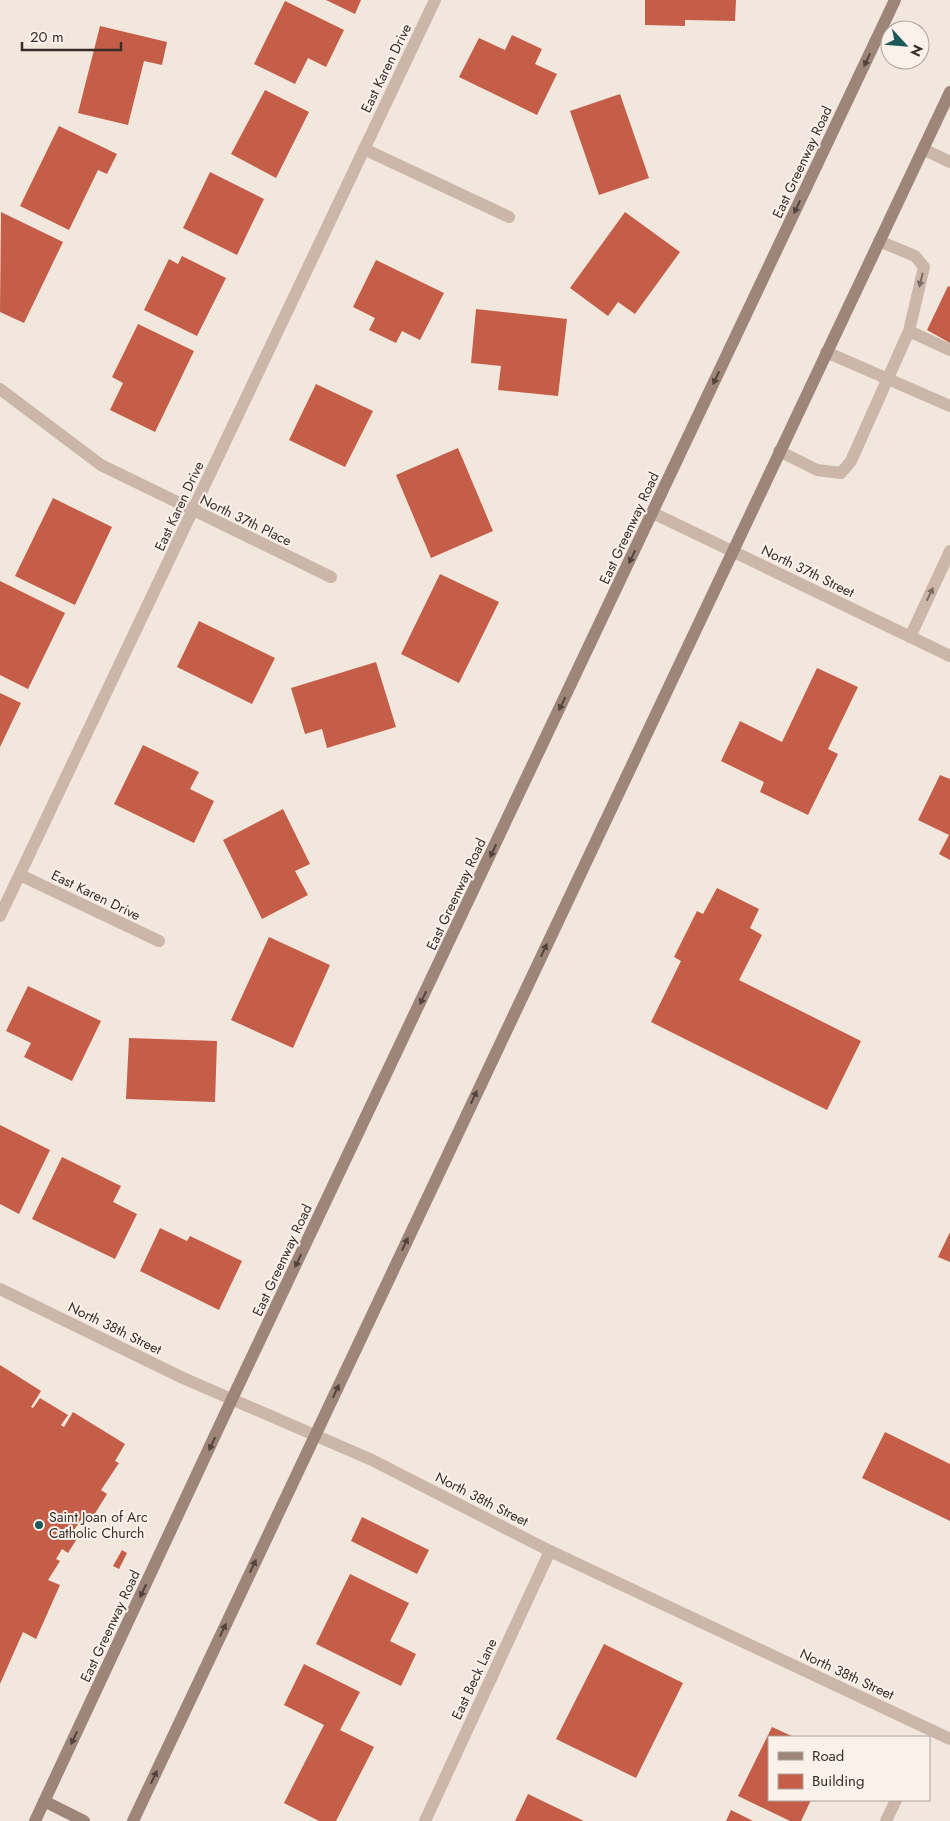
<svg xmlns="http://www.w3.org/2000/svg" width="950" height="1821" font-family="Jost,sans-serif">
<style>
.building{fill:#c55e48}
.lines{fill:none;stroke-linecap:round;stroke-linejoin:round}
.service{stroke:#cbb6a9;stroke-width:12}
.minor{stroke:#cbb6a9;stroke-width:12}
.secondary{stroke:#9e857a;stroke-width:12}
.oneway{fill:#52433d}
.oneway2{fill:#7a6b63}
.poi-dot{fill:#1e5959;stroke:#faf1ea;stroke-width:2}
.labels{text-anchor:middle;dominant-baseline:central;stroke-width:4;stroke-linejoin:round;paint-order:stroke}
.street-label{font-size:14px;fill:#382d29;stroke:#faf1ea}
.poi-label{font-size:14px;fill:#382d29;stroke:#faf1ea;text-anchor:start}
</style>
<rect width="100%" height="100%" fill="#f2e7dd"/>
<!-- building -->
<path class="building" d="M326,0h35l-6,14z
M645,0h91l-1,21 -50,-1v6l-40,-1z
M285,1l59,29 -18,37 -18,-9 -13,26 -41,-20z
M100,26l67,16 -5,23 -18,-4 -16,64 -50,-12z
M512,35l30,14 -7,15 22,10 -20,41 -78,-38 20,-39 26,12z
M265,90l44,22 -33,66 -45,-24z
M620,94l29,84 -50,17 -29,-84z
M59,126l58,28 -10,20 -9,-4 -29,60 -49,-24z
M210,172l54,27 -27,56 -54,-27z
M1,212l62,30 -39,81 -24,-11z
M625,212l55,40 -45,62 -17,-12 -10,14 -38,-28z
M182,256l44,22 -29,58 -53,-26 25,-51 9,5z
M376,260l68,33 -24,47 -18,-9 -6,12 -27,-13 6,-12 -22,-11z
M948,286l2,1v56l-23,-13z
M476,309l91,10 -9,77 -60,-6 3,-24 -30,-3z
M138,324l56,27 -39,81 -45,-22 13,-27 -11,-6z
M316,384l57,27 -28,56 -56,-27z
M458,448l35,83 -62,27 -35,-83z
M53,498l59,29 -37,78 -60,-29z
M440,574l59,28 -40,81 -58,-29z
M0,581l65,32 -37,76 -28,-14z
M199,621l76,37 -23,46 -75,-37z
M376,662l20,65 -69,21 -5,-19 -17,5 -14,-46z
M817,668l41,19 -30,62 10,5 -30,61 -48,-23 4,-10 -43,-21 19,-40 42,21z
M0,693l21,10 -21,44z
M143,745l56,27 -9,17 24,12 -20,42 -80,-39z
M940,775l10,4v81l-11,-6 10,-19 -31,-15z
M283,809l27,55 -15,7 13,24 -46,24 -39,-79z
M717,888l42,21 -9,19 12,7 -23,45 122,61 -34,69 -176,-88 30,-61 -7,-4 23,-46 6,3z
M269,937l61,28 -37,83 -62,-28z
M28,986l73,35 -29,60 -48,-24 7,-14 -25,-12z
M129,1038l88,3 -2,61 -89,-3z
M0,1125l50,25 -31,64 -19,-10z
M62,1157l59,29 -8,16 24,12 -22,45 -83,-40z
M160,1228l27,13 3,-5 52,25 -23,49 -79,-39z
M950,1232v30l-12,-5z
M0,1365l41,26 -10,16 2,1 7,-10 28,17 -7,10 3,2 9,-15 52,32 -10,17 4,2 -18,27 6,4 -16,26 -7,-5 -10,15 6,4 -12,19 -6,-4 -6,10 4,2 -12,19 12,5 -24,54 -13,-7 -23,52z
M885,1432l65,32v57l-88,-43z
M362,1517l67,33 -12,24 -66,-33z
M122,1550l5,3 -8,16 -6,-3z
M350,1574l59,29 -19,38 26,13 -15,32 -85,-42z
M604,1644l79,39 -47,95 -80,-39z
M304,1664l56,28 -20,38 34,17 -38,74h-17l-35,-18 40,-78 -40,-20z
M772,1727l22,10h-25v63h42l-10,21h-11l-52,-25z
M528,1794l56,27h-69z
M731,1810l22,11h-27z"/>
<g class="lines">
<!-- service -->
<path class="service" d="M923,149l27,13
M879,241l36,15 9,11 -15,64 41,19
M826,352l124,54
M779,451l38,19 24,3 10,-12 58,-130
M910,637l40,-86"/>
<!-- minor -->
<path class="minor" d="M364,149l145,68
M0,389l101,76 230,112
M653,513l297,143
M20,875l139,66
M0,916l435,-916
M0,1289l183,89 189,82 178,91 400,188
M425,1821l125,-270
M886,1821l10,-21"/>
<!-- secondary -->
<path class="secondary" d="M44,1801l40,20
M35,1821l197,-422 663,-1399
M133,1821l817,-1729"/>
</g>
<!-- one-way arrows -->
<defs><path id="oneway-solid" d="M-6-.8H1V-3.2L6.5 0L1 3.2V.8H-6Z" transform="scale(1.25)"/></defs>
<g class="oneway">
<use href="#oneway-solid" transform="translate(867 60) rotate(115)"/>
<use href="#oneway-solid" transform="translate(797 207) rotate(115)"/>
<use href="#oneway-solid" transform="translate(716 378) rotate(115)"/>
<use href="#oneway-solid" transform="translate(632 557) rotate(115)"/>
<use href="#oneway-solid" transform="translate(562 704) rotate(115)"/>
<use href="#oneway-solid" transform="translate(493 851) rotate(115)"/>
<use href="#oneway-solid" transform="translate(544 950) rotate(-65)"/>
<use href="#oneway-solid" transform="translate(423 998) rotate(115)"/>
<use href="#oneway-solid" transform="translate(474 1097) rotate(-65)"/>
<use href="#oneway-solid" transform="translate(405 1244) rotate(-65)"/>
<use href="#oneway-solid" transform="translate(298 1261) rotate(115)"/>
<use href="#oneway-solid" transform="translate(336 1391) rotate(-65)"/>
<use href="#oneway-solid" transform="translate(212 1444) rotate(115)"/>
<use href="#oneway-solid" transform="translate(253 1566) rotate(-65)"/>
<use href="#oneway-solid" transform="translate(143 1591) rotate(115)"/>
<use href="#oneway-solid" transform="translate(223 1630) rotate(-65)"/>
<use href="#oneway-solid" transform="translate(74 1738) rotate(115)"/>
<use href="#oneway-solid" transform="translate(154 1777) rotate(-65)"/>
</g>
<g class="oneway2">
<use href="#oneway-solid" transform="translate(921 280) rotate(104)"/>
<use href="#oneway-solid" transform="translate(930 594) rotate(-65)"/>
</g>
<!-- markers -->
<circle class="poi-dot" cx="39" cy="1525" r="5"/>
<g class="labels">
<!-- street labels -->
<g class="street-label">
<text transform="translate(386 68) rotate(-64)">East Karen Drive</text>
<text transform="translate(802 162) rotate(-65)">East Greenway Road</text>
<text transform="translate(179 506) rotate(-65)">East Karen Drive</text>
<text transform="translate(246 520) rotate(26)">North 37th Place</text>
<text transform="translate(629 528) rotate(-65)">East Greenway Road</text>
<text transform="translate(808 571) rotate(26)">North 37th Street</text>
<text transform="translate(456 894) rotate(-65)">East Greenway Road</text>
<text transform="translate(96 895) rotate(26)">East Karen Drive</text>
<text transform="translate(282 1260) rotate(-65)">East Greenway Road</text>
<text transform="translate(115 1328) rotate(26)">North 38th Street</text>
<text transform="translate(482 1499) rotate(27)">North 38th Street</text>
<text transform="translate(110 1626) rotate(-65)">East Greenway Road</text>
<text transform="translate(847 1674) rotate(25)">North 38th Street</text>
<text transform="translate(474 1679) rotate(-65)">East Beck Lane</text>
</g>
<!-- poi labels -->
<g class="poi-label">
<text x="49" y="1517">Saint Joan of Arc<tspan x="49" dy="16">Catholic Church</tspan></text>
</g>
</g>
<!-- legend -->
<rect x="768" y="1736" width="162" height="65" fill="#faf1ea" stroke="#aca39d"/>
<rect x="778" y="1752" width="25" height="8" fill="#9e857a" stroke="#aca39d"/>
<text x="812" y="1761" font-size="15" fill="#382d29">Road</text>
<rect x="778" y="1774" width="25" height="15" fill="#c55e48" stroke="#aca39d"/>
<text x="812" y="1786" font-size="15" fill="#382d29">Building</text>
<!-- north arrow -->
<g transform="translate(905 45) rotate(116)"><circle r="24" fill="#faf1ea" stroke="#aca39d"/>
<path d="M0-4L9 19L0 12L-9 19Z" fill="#1e5959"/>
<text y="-8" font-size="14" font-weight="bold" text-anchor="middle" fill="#382d29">N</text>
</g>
<!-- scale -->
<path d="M22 42v8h99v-8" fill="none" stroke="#382d29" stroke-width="2.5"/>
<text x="30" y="42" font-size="15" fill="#382d29" stroke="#faf1ea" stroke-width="4" paint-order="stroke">20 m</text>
</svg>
